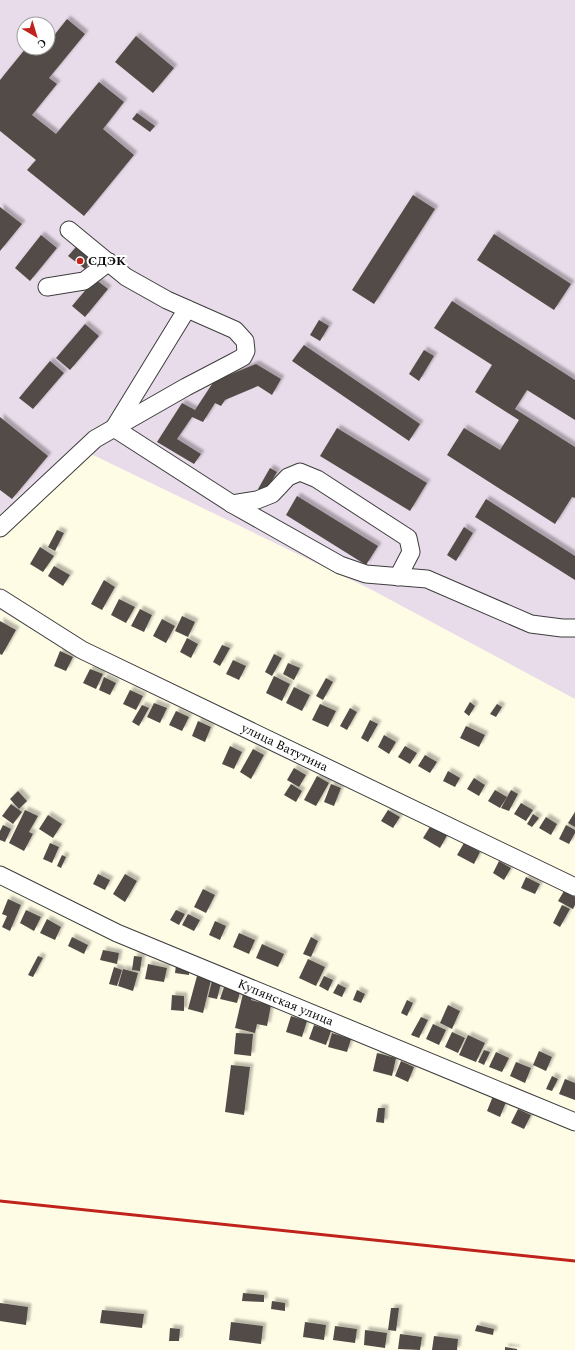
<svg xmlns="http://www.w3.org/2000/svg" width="575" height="1350" font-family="Spectral,serif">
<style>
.industrial{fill:#e9dcea;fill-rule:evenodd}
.building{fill:#534c46;filter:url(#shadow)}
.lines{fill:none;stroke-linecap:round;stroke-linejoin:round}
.minor-casing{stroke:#3d3d3d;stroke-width:19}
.minor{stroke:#fff;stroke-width:17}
.rail{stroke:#bf231c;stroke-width:3}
.poi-dot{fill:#bf231c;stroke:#fff;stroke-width:1.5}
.labels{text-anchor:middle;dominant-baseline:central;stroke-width:4;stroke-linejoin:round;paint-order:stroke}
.poi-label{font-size:13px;font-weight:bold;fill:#0a0a0a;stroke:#fff;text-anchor:start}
.street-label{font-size:13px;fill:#0a0a0a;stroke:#fff}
</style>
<defs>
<filter id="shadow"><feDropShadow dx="3.5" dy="-3.5" stdDeviation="1" flood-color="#0004"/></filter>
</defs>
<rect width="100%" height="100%" fill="#fffce6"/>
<!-- industrial -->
<path class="industrial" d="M0,0h575v699l-203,-109 -281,-136 -91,82zM24,24h24v24h-24z"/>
<!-- building -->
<path class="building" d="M67,19l18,15 -36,44 8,6 -25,31 24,19 43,-52 25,20 -21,27 31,26 -50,61 -57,-46 9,-10 -36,-29v-51l26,-32h3l9,7 6,-7h4v-5z
M136,36l38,32 -21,25 -38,-31z
M137,113l18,13 -5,6 -18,-13z
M413,195l22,14 -61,95 -22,-14z
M0,207l22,17 -22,27z
M494,234l77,50 -17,26 -77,-50z
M41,235l16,13 -27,33 -15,-13z
M76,247l16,13 -7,9 -17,-13z
M95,279l13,10 -23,28 -13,-11z
M452,301l123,79v40l-48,-30 -12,19 60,38v51l-3,-1 -17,27 -108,-69 17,-27 36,22 19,-30 -44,-28 17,-27 -58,-37z
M319,320l10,6 -9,15 -10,-6z
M85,324l14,12 -29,34 -14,-12z
M304,345l116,79 -11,17 -117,-80z
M424,350l10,6 -15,25 -10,-7z
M50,361l14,12 -31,36 -14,-11z
M256,364l25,15 -9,16 -14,-9 -33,14 -4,6 -6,-3 -12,19 -11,-5 -15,22 24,15 -7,10 -37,-22 25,-39 13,7 19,-29z
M0,417l48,39 -36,43 -12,-9z
M337,428l90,55 -17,28 -90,-55z
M270,468l7,4 -12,21 -7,-4z
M297,496l81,50 -12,19 -80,-50z
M486,499l89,57v24l-100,-63z
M464,527l9,6 -17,28 -9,-6z
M57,530l7,3 -9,18 -7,-4z
M40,547l14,9 -11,16 -13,-8z
M54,566l16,9 -7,11 -15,-10z
M104,580l11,7 -13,23 -11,-6z
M119,599l16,8 -9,16 -15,-8z
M140,609l12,6 -8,17 -13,-6z
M182,616l13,6 -7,15 -13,-6z
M162,619l13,7 -9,17 -13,-7z
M0,621l16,9 -14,25 -2,-1z
M187,638l11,6 -7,14 -11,-6z
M222,645l8,3 -10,18 -7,-4z
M60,651l13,6 -7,14 -12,-5z
M274,654l8,4 -10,18 -7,-4z
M233,660l13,6 -7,14 -13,-6z
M288,663l12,5 -6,12 -11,-6z
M90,669l13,5 -7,15 -13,-6z
M274,676l16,8 -8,17 -16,-8z
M104,677l12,6 -6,12 -11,-5z
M326,678l7,4 -10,18 -7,-4z
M294,687l16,8 -8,16 -16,-8z
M130,690l13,6 -7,14 -13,-6z
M470,702l5,4 -6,10 -5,-4z
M154,703l13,5 -7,15 -13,-6z
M320,704l16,7 -8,16 -16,-7z
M497,704l5,3 -6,10 -6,-3z
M142,705l7,3 -10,18 -7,-4z
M350,708l7,4 -10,18 -7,-4z
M176,711l13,6 -7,14 -13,-6z
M370,720l8,4 -10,18 -7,-4z
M198,721l13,6 -6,15 -13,-6z
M466,726l19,9 -6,12 -19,-9z
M384,735l12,7 -7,12 -11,-7z
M230,746l12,6 -8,17 -12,-5z
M405,746l12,7 -7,11 -12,-7z
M253,749l11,6 -13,24 -11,-7z
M425,755l12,7 -7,11 -12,-7z
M294,768l12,7 -7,12 -12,-7z
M448,771l12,7 -5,9 -12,-6z
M317,776l12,7 -13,23 -12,-6z
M474,778l11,7 -6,11 -12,-7z
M291,784l11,7 -6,11 -12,-7z
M331,784l10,4 -7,18 -10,-4z
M495,790l12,7 -7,11 -12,-7z
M511,790l7,4 -9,17 -8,-3z
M18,791l9,10 -8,8 -9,-10z
M521,803l12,7 -7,11 -12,-7z
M11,804l11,8 -9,12 -11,-8z
M25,810l13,6 -9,16 4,2 -9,17 -15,-8z
M388,810l12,7 -7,11 -12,-7z
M575,812v15l-7,-4z
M533,814l6,4 -7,9 -5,-3z
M48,815l14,9 -9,14 -14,-9z
M546,817l11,7 -6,11 -12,-7z
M433,822l16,10 -9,16 -17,-10z
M3,825l8,4 -6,13 -5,-2v-9z
M566,825l9,5v3l-6,11 -10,-5z
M50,843l9,4 -7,16 -9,-4z
M464,843l16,9 -6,12 -17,-9z
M62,855l4,2 -5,11 -4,-2z
M499,861l12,7 -7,12 -11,-7z
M98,874l12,6 -5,10 -12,-6z
M125,874l12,7 -12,21 -12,-8z
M526,877l14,7 -5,10 -14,-6z
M203,889l12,6 -9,18 -12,-6z
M564,891l11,6v8l-2,4 -15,-8z
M8,899l13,6 -11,26 -8,-4 5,-11 -5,-2z
M562,905l8,4 -10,18 -7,-4z
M26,910l15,7 -7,14 -14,-8z
M176,910l9,4 -6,11 -9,-5z
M188,914l12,6 -6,11 -12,-6z
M47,919l14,8 -6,13 -15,-7z
M215,921l11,5 -6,14 -11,-5z
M239,933l16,7 -6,14 -16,-7z
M72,937l16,8 -4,9 -16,-8z
M311,937l7,4 -7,16 -8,-3z
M262,944l22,10 -6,13 -22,-9z
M103,950l16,3 -2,11 -17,-4z
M38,956l5,2 -10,19 -5,-2z
M134,956l8,1 -2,14 -8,-1z
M308,959l17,8 -9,19 -17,-8z
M148,964l19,4 -3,14 -19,-3z
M176,965l13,1v9l-14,-2z
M114,967l8,3 -5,16 -8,-2z
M123,969l15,4 -5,18 -15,-5z
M197,976l14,4 -8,33 -15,-4z
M324,976l9,4 -5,11 -9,-5z
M212,981l9,2 -4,16 -9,-2z
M338,984l8,4 -4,9 -9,-4z
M224,987l16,5 -3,11 -17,-4z
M244,989l9,2 -2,9 20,5 -4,21 -10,-2 -2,9 -20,-5z
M357,990l8,4 -4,9 -8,-3z
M172,995l12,1v15l-13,-1z
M407,1000l6,3 -6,13 -6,-3z
M448,1005l12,6 -8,18 -12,-6z
M291,1016l16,5 -5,16 -16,-5z
M421,1017l7,3 -9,18 -8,-3z
M433,1024l13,6 -7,15 -13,-6z
M314,1025l17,6 -5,14 -17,-6z
M452,1032l13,6 -7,15 -13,-6z
M236,1033l17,1 -2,22 -17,-2z
M332,1033l19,6 -4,13 -19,-5z
M468,1035l17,8 -9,19 -17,-7z
M484,1050l6,2 -6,13 -6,-3z
M539,1051l13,6 -6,14 -13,-6z
M496,1052l13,6 -7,14 -13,-5z
M377,1053l19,5 -4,18 -19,-5z
M401,1061l13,6 -6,15 -13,-6z
M516,1062l15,6 -6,15 -15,-7z
M231,1065l19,2 -6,48 -19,-3z
M552,1076l6,3 -6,12 -6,-2z
M565,1079l10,4v17l-16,-6z
M493,1096l13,6 -6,15 -13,-6z
M378,1108h7l-1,15 -8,-1z
M518,1109l13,6 -7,14 -13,-6z
M243,1293l21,2v7l-22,-1z
M272,1301l13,2v8l-14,-2z
M0,1303l28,4 -2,18 -26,-4z
M391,1308h8l-3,23 -8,-1z
M102,1310l42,4 -2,14 -42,-5z
M231,1322l32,4 -2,18 -32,-4z
M305,1322l21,3 -2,15 -21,-3z
M477,1325l17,4 -1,6 -18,-4z
M335,1326l22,3 -2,14 -22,-3z
M170,1328l10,1 -1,12h-10z
M365,1330l22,3 -2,15 -21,-3z
M400,1334l22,3 -2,13 -22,-1z
M434,1336l24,3 -1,11h-25z
M505,1347l12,2v1h-12z"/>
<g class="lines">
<defs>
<g id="minor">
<path d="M47,287l37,-6 25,-19"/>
<path d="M187,309l-73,119 118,76 108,61 26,9 61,5 104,45 31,4h13"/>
<path d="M232,504l25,-4 15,-6 16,-17 12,-5 17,7 91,59 3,14 -13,25"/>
<path d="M0,528l95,-89 91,-52 46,-24 11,-6 3,-6 -1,-10 -10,-11 -68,-30 -41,-23 -57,-47"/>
<path id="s1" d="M0,598l82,52 493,237"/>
<path id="s2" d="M0,875l117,58 458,189"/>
</g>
</defs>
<!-- minor casing -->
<use href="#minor" class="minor-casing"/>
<!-- minor -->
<use href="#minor" class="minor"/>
<!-- rail -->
<path class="rail" d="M0,1201l575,60"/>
</g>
<!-- markers -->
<circle class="poi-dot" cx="80" cy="261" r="4"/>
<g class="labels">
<!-- poi labels -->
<g class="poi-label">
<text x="88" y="261">СДЭК</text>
</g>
<!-- street labels -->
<g class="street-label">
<text stroke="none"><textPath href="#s1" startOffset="322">улица Ватутина</textPath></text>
<text stroke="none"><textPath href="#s2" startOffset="313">Купянская улица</textPath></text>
</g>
</g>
<!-- north arrow -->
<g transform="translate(36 36) rotate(142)"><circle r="19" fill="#ffffff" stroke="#9d9d9d"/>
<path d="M0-3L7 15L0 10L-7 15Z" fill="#bf231c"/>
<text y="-6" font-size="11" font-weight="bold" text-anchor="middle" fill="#0a0a0a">С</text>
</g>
</svg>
